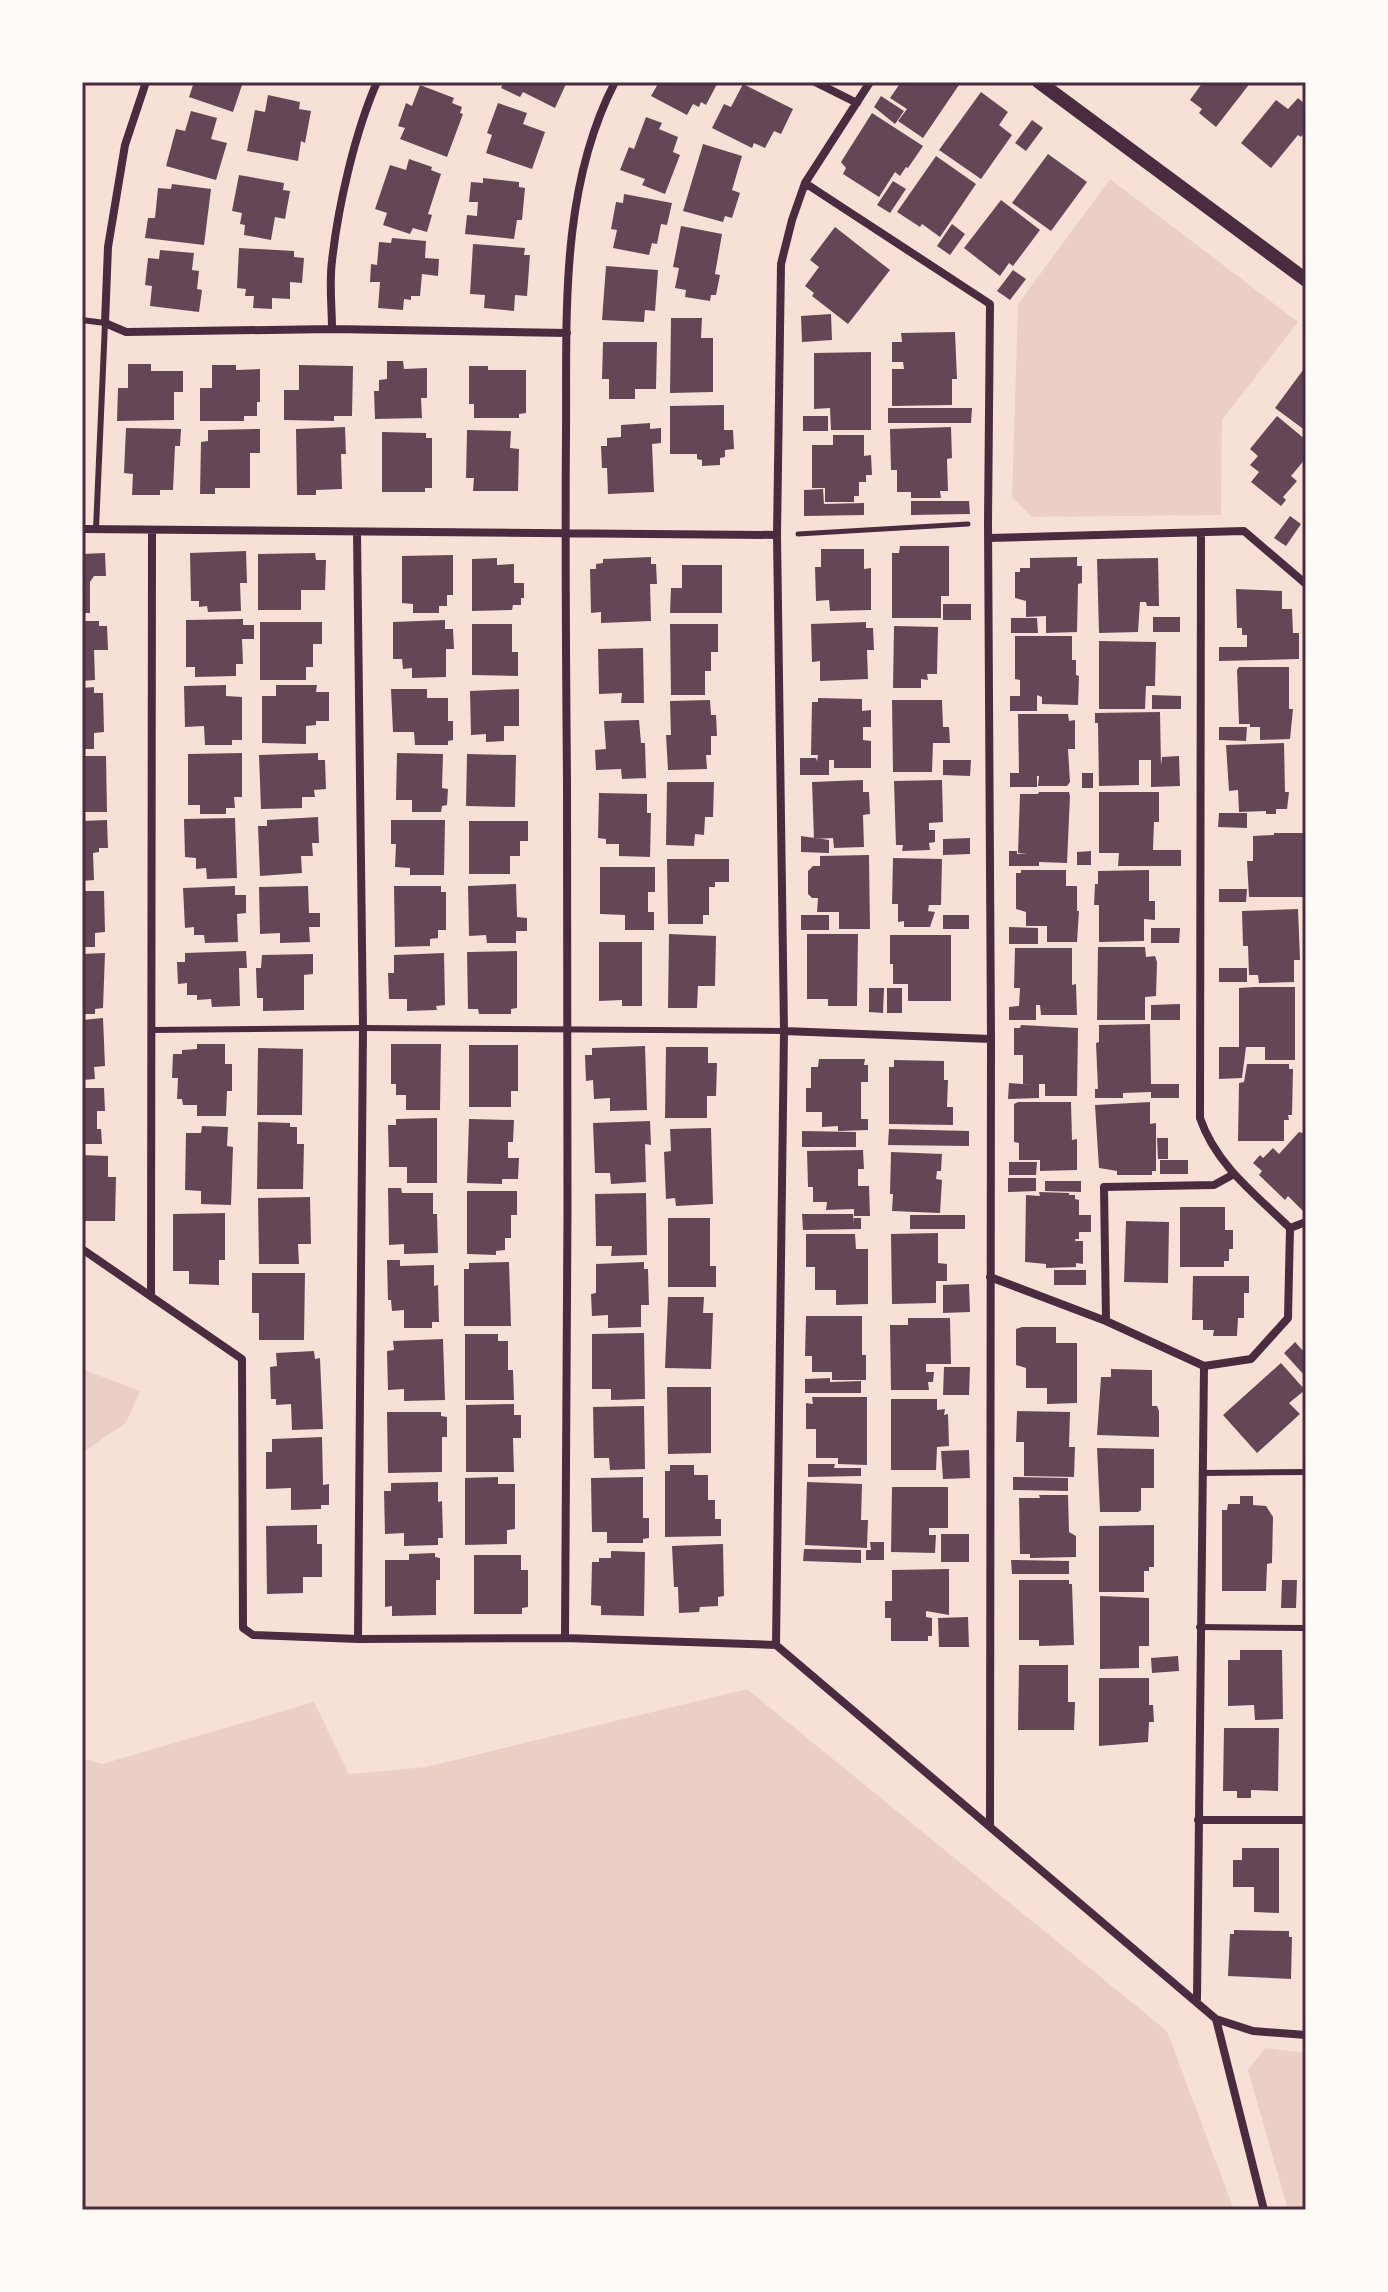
<svg xmlns="http://www.w3.org/2000/svg" width="1388" height="2292" font-family="Figtree,sans-serif">
<style>
.green{fill:#ebcfc5}
.building{fill:#644757}
.lines{fill:none;stroke-linecap:round;stroke-linejoin:round}
.path{stroke:#4a2c40;stroke-width:5}
.service{stroke:#4a2c40;stroke-width:6}
.minor{stroke:#4a2c40;stroke-width:8}
.tertiary{stroke:#4a2c40;stroke-width:14}
.neatline{fill:none;stroke:#4a2c40;stroke-width:3}
</style>
<rect width="100%" height="100%" fill="#f7e1d7"/>
<!-- green -->
<path class="green" d="M1110,179l188,143 -76,98 -1,95 -189,2 -20,-20 6,-193z
M82,1369l58,22 -14,32 -44,30z
M747,1689l420,342 67,179h-1152v-452l20,6 212,-62 35,72 77,-7z
M1265,2048l41,5v157h-18l-40,-140z"/>
<!-- building -->
<path class="building" d="M194,82h49l-10,30 -44,-15z
M504,82h58l4,2 -11,24 -32,-16 -3,5 -19,-9z
M659,82h54l4,2 -11,21 -5,-3 -2,5 -6,-3 -6,11 -36,-19z
M901,82h60l-38,56 -25,-17 9,-12 -17,-11z
M1203,82h48l-35,45 -17,-14 3,-4 -12,-9z
M743,84l50,25 -12,25 -7,-3 -9,17 -11,-5 -2,5 -40,-20 12,-24 7,3z
M420,85l34,13 -2,5 10,4 -2,6 3,1 -16,43 -47,-18 5,-11 -7,-2 8,-23 6,3z
M981,92l27,20 -9,13 13,10 -31,44 -42,-29z
M268,95l32,7 -1,7 12,2 -6,32 -4,-2 -3,20 -51,-10 8,-41 10,2z
M881,96l23,15 -9,13 -21,-17z
M1298,98l8,7v25l-5,7 -3,-2 -27,33 -30,-25 35,-43 12,9z
M498,103l29,10 -4,11 22,8 -13,37 -46,-16 6,-18 -5,-2z
M191,111l26,7 -6,21 16,4 -11,37 -50,-14 10,-37 9,2z
M872,113l51,33 -15,22 -2,-1 -6,9 -5,-4 -16,25 -36,-23 3,-6 -5,-6z
M646,117l16,6 -3,6 19,8 -5,15 7,3 -15,39 -23,-9 3,-6 -25,-9 9,-23 5,2z
M1032,120l11,8 -17,23 -11,-8z
M703,144l39,12 -10,34 8,3 -8,25 -7,-2 -2,6 -40,-11z
M1048,154l39,28 -36,49 -39,-28z
M936,156l40,28 -36,53 -18,-13 -2,3 -23,-15z
M409,159l23,8 -1,3 10,4 -13,40 4,1 -5,17 -14,-4 -3,6 -27,-9 4,-12 -12,-4 15,-44 16,5z
M239,175l45,8 -1,7 7,1 -5,28 -10,-2 -4,23 -27,-5 1,-10 -5,-1 2,-11 -10,-2z
M483,178l36,4v5l6,1 -3,32h-5l-3,19 -49,-5 2,-19 10,1 1,-14h-9l2,-20 12,1z
M893,181l13,8 -16,24 -13,-8z
M172,184l39,5 -7,56 -59,-7 3,-20h7l3,-30 13,1z
M624,194l48,9 -5,22 -6,-1 -4,20 -5,-1 -3,12 -36,-7 4,-18 -6,-1 5,-27 7,1z
M1001,200l39,30 -27,36 -4,-3 -9,13 -36,-28z
M952,224l13,10 -15,21 -13,-9z
M681,226l41,8 -7,40 5,1 -4,20h-5l-1,6 -25,-4 1,-7 -11,-2 4,-20 -6,-1z
M835,227l55,43 -42,54 -36,-28 2,-3 -9,-7 14,-19 -9,-7z
M392,238l34,3 -1,17 14,1 -1,17 -16,-2 -2,22h-9v4l-7,-1 -1,11 -25,-2 2,-26h-10l1,-18 6,1 2,-23 12,1z
M473,244l52,4 -1,7h6l-3,41 -12,-1 -1,16 -30,-3 1,-13 -15,-1z
M239,248l55,3v6l10,1 -2,25 -12,-1v17l-18,-1v11l-19,-1 1,-12h-9l1,-7 -9,-1z
M160,250l34,3 -2,17 7,1 -2,18 5,1 -3,22 -49,-6 2,-20 -7,-1 3,-27 11,1z
M606,266l52,4 -3,41 -10,-1 -1,12 -42,-2z
M1013,270l13,9 -16,21 -13,-9z
M831,314l1,26 -30,2 -1,-26z
M671,318h31l-1,20h12v54l-43,1z
M955,332l2,47h-5v26l-60,1v-37h12l-1,-7h-11v-20h10l-1,-9z
M603,342h54l-1,47h-21v10h-26v-20h-7z
M871,352v78h-40l-1,-22 -16,1v-56z
M387,361h16l1,8 23,-1v30h-6l1,20 -47,1 -1,-28h5v-11l8,-1z
M128,364h23v7h32v21h-9v28l-57,1 1,-33h10z
M212,365h24v5l24,-1v33h-3v14h-13v5h-44v-33h12z
M299,365l54,1 -1,50h-18v5l-50,-1v-30h15z
M469,366h19v4h38v43l-7,1v4h-45v-14h-5z
M1306,366v65l-31,-23z
M724,405v25h9l1,19 -9,1v7l-5,1v7l-18,1v-6l-5,-1v-5h-27v-48z
M888,408h84l-1,15h-83z
M803,416h25v15h-25z
M1277,416l29,24v18l-15,18 6,5 -14,16 3,3 -5,6 -30,-24 8,-10 -9,-7 8,-9 -8,-7z
M650,423v6l11,-1v15l-9,1 2,48 -46,2 -1,-26h-5l-1,-22h6v-8l14,-1v-12z
M345,427l1,27h-5l1,35 -26,1v5h-19l-1,-66z
M951,427l1,31 -5,1 1,32h-8l1,7h-30v-6h-14v-22h-6l-1,-41z
M126,428l55,1 -1,17h-5l-2,44h-13v5h-28l1,-21 -9,-1z
M260,429v24h-10v35h-35v6h-15l1,-52 7,-1v-11z
M467,430l44,1 -1,17 9,1 -1,42h-45l1,-13h-8z
M382,432l44,1v5h6v50h-7v4h-43z
M833,435h31v21l7,-1 1,20h-6v7h-7v14h-5v6h-29v-14h-13v-43h21z
M823,489l1,15 40,-1v12l-60,1v-26z
M911,501h58l1,13 -59,1z
M1290,516l11,8 -15,22 -12,-8z
M900,546h49v50h-8v22h-49v-65h7z
M821,549h43v20l7,-1v42l-41,1 -1,-11 -13,1 -1,-34h6z
M246,551l1,32h-7l1,28 -33,1 -1,-6 -8,1v-6h-8l-1,-48z
M105,553l1,23h-12l-4,6v31h-8v-59z
M315,553l1,7h10l-1,30h-24v20h-43v-56z
M453,555v40h-6v11h-8v7h-26v-9l-11,-1v-47z
M651,557v7h5l1,20h-7l1,37 -50,2v-11l-10,1 -1,-44h6v-5l7,-1v-4z
M1077,557v9h5v17l-4,1 -1,48 -31,1v-17l-20,1v-16l-11,-3v-26h5v-4h10v-10z
M497,558v7l17,-1v19h10v15h-3v7h-8l-1,5 -40,1v-52z
M1158,558l1,48h-12l-1,-4h-6l-2,30 -39,1 -2,-74z
M682,565h40v48h-52l1,-25h11z
M1236,589l46,2v18h10l1,24h6v26l-80,2v-14h28v-12h-5v-7h-5z
M943,604h28v16h-28z
M1153,617h27v15h-27z
M1011,618h26l1,15h-27z
M243,619v6h11v14h-12l1,25h-7v12l-41,1v-10h-9v-47z
M445,620v9h8l1,20h-8v28l-34,1v-10l-9,1 -1,-10h-9v-37z
M82,621h17v5h8l1,24h-14l1,30 -13,1z
M260,622h62v22h-9v23h-7v13h-46z
M866,622v6h7l1,22h-7l1,29 -48,2v-20l-8,1 -1,-38z
M472,624h40v28h6v24l-46,-1z
M670,624h48v28h-7v19h-6v24h-34z
M894,626l44,1 -1,47h-10l1,6 -7,-1v9h-28z
M1015,636h57v24h4v15l3,1 -1,29 -36,-1v-7l-5,-2v16h-27v-15h10v-16l-5,-1z
M1099,641l57,1 -1,44h-9l-1,23h-46z
M643,648l1,55h-23l1,-10 -23,1 -1,-45z
M1239,667h50v42h4l-3,30 -30,1v-13h-10v-3h-11l-2,-54z
M226,685v11l16,1v43h-10v5h-27l-1,-19 -19,1 -1,-41z
M276,685h41l-1,7h13v29h-13v4l-10,1v18l-44,-1v-47h14z
M94,687v6h9l1,39 -10,1v16h-12v-61z
M391,689h36v9h21v23h5v19l-5,1v4h-33l-1,-13h-21z
M519,689v37h-15v15l-18,1v-8l-15,1 -1,-44z
M1152,695l29,1v13h-29z
M818,698l44,1v12l9,-1v17h-8v13l8,1v27h-37v-8h-5v15h-29v-17h16l1,3 1,-6h-7l1,-53h6z
M710,700l1,15h5l1,21h-6v19h-5l1,14 -39,1 -2,-35h5l-1,-34z
M892,700h50l1,27h6l1,16h-17l-1,29h-39z
M1160,712l1,54 1,-9 17,-1 1,30 -29,1v-27h-12v25l-40,1 -1,-63h-3v-10z
M1018,714h50l1,7 6,-1v29h-7l2,33 -3,4h-29l1,-10h-2v11h-27v-14h9z
M639,720l2,23h4l1,35 -24,1 -1,-10 -25,1 -1,-20 11,-1 -2,-28z
M1219,727h28l-1,14 -27,-1z
M1284,743l1,49h4l-2,17h-11v5h-10v-3l-27,1 -1,-22 -9,1 -3,-46z
M242,753v44h-8l1,11h-9v6h-26v-9h-12v-51z
M318,753v7h7l1,29 -12,1 1,7h-13v11l-41,1 -2,-54z
M397,753l46,1 -1,34 6,1 -1,16 -5,1 -1,6h-29v-12h-16z
M467,754l49,1 -1,52 -49,-1z
M82,756h24l1,56h-25z
M943,760h28l-1,16 -27,-1z
M1082,773h11v15h-11z
M863,780v12h6l1,22 -7,1 1,32 -30,1 -1,-10 -19,1 -2,-57z
M942,780l1,42 -14,1v7h6v12l-6,1 1,7 -28,1 1,-6h-7l-2,-64z
M667,782h47l-1,35h-8l-1,18 -9,-1 -1,12 -28,-1z
M1039,792h30l1,4 -3,67 -28,-1v4h-30v-15h8v3h10l-9,-1 2,-59h18z
M1099,792h60v30h-5l-1,28h28v16h-63l1,-13h-20z
M599,793l48,1v19h4l-1,44 -31,-1v-12h-13v-5l-8,-1z
M1219,813h28v15l-29,-1z
M318,817l1,26h-7l1,13h-12l1,17 -42,3 -2,-50h9v-6z
M235,818l2,60 -30,1 -1,-11 -10,1v-11l-11,-1 -1,-38z
M107,820l1,28h-9v4l-6,1 1,27 -12,1v-60z
M391,820h54l-1,55h-34v-7l-15,-1 1,-23h-5z
M469,821h59v20h-8v15h-10v18h-41z
M1274,833h32v64h-57l-2,-36h6v-25l21,-1z
M801,836l28,4v13l-28,-1z
M970,838v16l-27,1v-16z
M1091,851v14h-14v-13z
M869,855l1,74h-31v-17h-22l1,-14h-6l-4,-4v-23l5,-5h7v-10z
M893,858l49,1 -1,46h-12l-1,6 7,1 -5,15h-26v-6l-6,1v-18h-6z
M667,859h62v23h-14v5h-6v28h-6v9h-35z
M600,867h55v25h-7v20h6v18h-29v-15l-25,-1z
M1021,870h45v16h11v25h2l-2,31h-30v-16h-21v-14l-10,-3v-36h5z
M1149,870v31h6v19l-11,-1v22l-45,1v-37h-5l1,-21h3v-13z
M516,884l1,33 10,1v13h-11v12h-29l-1,-8 -17,1 -1,-50z
M235,886v9h11v18l-9,1 1,28 -33,1 -1,-8h-10v-8l-9,1 -2,-40z
M308,886l1,27h11v14h-11l1,15 -30,1v-10l-20,1 -1,-47z
M394,886h47v6h5v38h-8v8l-8,1v7l-35,1z
M1219,889h28l-1,13h-27z
M82,891h22l1,41 -10,1v14h-13z
M1298,909l2,51h-6v22l-35,1 -1,-8h-9l-1,-29h-5l-1,-35z
M801,915h28v15h-28z
M943,915h26v14h-26z
M1009,927l29,1v16h-29z
M1151,928h29l-1,15h-28z
M669,934l47,2 -1,50h-17l-1,22h-29z
M807,934h51l-1,72h-29v-7h-21z
M890,935h61v66h-43v-17h-15v-20h-3z
M599,942h43v64h-20v-6l-23,1z
M1098,947h47l1,10 9,-1 2,6 -1,34 -11,1v23h-48z
M1015,948h57v37l4,-1 1,31h-36l-1,-10h-4v15h-27v-13l10,-1 1,-18h-6z
M246,951l1,17h-8l1,38 -28,1 -1,-8 -14,1v-5h-10v-12l-9,1 -1,-22h8v-9z
M517,951v57l-6,1v5h-32l-1,-5h-10l-1,-57z
M105,953l-2,55 -8,1v5h-13v-60z
M444,953l1,52 -9,1 1,4 -30,1v-12h-18l-1,-26h6v-18z
M313,954v20l-9,1v35l-41,1v-13h-6l-1,-30h5l1,-13z
M1219,968h28v14h-28z
M1254,987h41v73h-30v-13h-19l-4,31 -23,1v-32h20v-59z
M869,988h15l-1,25 -14,-1z
M887,988h15v25h-15z
M1180,1004v16h-29v-15z
M103,1018l2,48 -11,1 1,12 -13,1v-60z
M1150,1024l1,60h28v14h-28v-6l-28,1v5h-28v-9h3l-2,-46 3,-1v-17z
M1021,1025l57,3 -1,68h-32v-12h-6v14l-31,1 1,-16 23,2 -9,-1v-29h-9v-27h6z
M197,1044h28v20h7v27h-5l-1,25h-29v-11h-14l-1,-6h-5l1,-21h-6l1,-24h9v-4l15,-1z
M391,1044h50l-1,66h-34v-15h-10v-11h-5z
M469,1045h49v46h-7v16h-42z
M645,1046l2,64 -37,1v-13l-16,1 -1,-19 -7,1 -1,-26h7v-7z
M666,1047h42v16h9l-1,33h-9v22h-42z
M258,1048l45,1 -1,66h-45z
M819,1059h46l-1,6h4v17h-7v37h7v11l-30,1v-5l-16,1v-15h-16v-24h5v-21h7z
M894,1060l50,1v19h4l-1,27h6v18l-64,-1v-57h5z
M1247,1064h42v5h4l-1,46h-4l1,5h-5v21h-46l1,-58 5,-1z
M82,1088h22l1,23h-8v18h4l1,15h-20z
M1018,1102h53l1,38 5,-1v31l-37,1v-11h-21v-17l-5,-1v-38z
M1150,1102v22l6,-1v48h-4v4h-35v-4l-18,-3 -4,-63z
M437,1118v65h-30v-16h-18l-1,-42h8v-6z
M469,1119l45,1 -1,22h-5v16h11l-1,21h-16v5l-35,-1z
M650,1121l1,24 -6,-1 1,38 -35,2 -1,-11h-15l-2,-50z
M258,1122l32,1v4h7v17h7l-1,45h-46z
M202,1126l26,1 -1,19 6,1 -2,58 -30,-1v-13l-16,-1 1,-57h15z
M711,1128l2,76 -37,2 -1,-8 -9,1 -2,-47 7,-1 -1,-22z
M889,1129l80,2v15l-81,-1z
M802,1131l54,1v15h-54z
M1299,1132l7,2v80l-18,-18 -3,4 -26,-25 3,-4 -9,-8 7,-8 3,3 10,-10 6,6z
M1157,1138h11v21h-10z
M863,1150l1,19h-6v17h11l1,30h-16v-7l-28,1 1,-8h-14v-15h-5l-1,-36z
M891,1152l51,2 -1,17h-4l-1,8 6,1 -2,33 -48,-2 1,-17h-3z
M82,1155l26,1v21h8l-1,44h-33z
M1160,1160h28v14h-28z
M1009,1162h28l-1,13h-27z
M1008,1178h28v13l-28,1z
M1045,1181h36v11l-36,-1z
M388,1188h13l1,5h31v21h4l1,39 -34,1v-10l-15,1z
M467,1191h50v24h-6v23h-6v12l-9,1v4l-29,-1z
M1039,1192l30,1v2h6v4l4,1v15h12v17h-12v7h-4l1,4v-2h7v23l-7,-1v4l-30,1v-4l-21,-2 1,-67 14,1z
M646,1193l1,62 -36,1 1,-10h-16l-1,-52z
M310,1197l1,47h-13l1,20h-40l-1,-66z
M1180,1207h45v23h8v19h-4v12h-5v6h-44z
M225,1213v47h-6v25l-30,-1v-13h-16v-57z
M802,1214h51l1,9v-5h7v11l-58,1z
M910,1215h55v14h-55z
M668,1218h42v48h6v21h-48z
M1126,1221l43,1 -1,61 -44,-1z
M938,1233v30l9,1v17h-11v22l-44,1 -1,-70z
M806,1234h49l1,15h12v55l-32,1v-15h-21v-23h-9z
M387,1260h13v6l34,-1v21l4,-1 1,37h-7v6h-28v-18l-12,1 -1,-11h-3z
M509,1262l2,64h-47v-57h5v-6z
M644,1262v7h4l1,36h-8v22l-33,1v-13l-16,1 -1,-22 5,-1v-29z
M1054,1270h32v15h-32z
M252,1273h53l-1,67h-45v-27h-7z
M1193,1276h56v17h-5v25h-6l-1,18h-24l1,-6h-11v-10h-11z
M969,1284l1,28 -27,1v-28z
M668,1297h36l-1,16h10l-2,56 -46,-1z
M806,1316h56v39h4v25h-34v-8h-20v-16h-7z
M908,1318h42l1,46h-25v8h8l-1,10h-5l1,8h-38l-1,-65h18z
M1022,1327h34v16h21v60l-30,1v-16h-21v-20l-10,-3v-36z
M644,1333l1,66 -34,1v-11h-19v-55z
M465,1334h33v7h10v29h5l1,30h-49z
M443,1339l2,61 -41,1v-12l-16,1 -1,-39 7,-1 -1,-9z
M1295,1342l11,12v23l-22,-24z
M314,1351l1,8 5,-1 3,71 -31,1 -1,-26 -15,1v-6h-5l-1,-32 7,-1 -1,-13z
M1281,1363l24,27 -16,13 11,11 -43,39 -34,-38z
M944,1367h26l-1,28h-26z
M1111,1369l41,1v36h5l2,5v26l-62,-2 4,-58h10z
M830,1378v4l31,-1v12h-56v-14z
M667,1387h44v66l-43,1z
M812,1397h55v68l-29,-1v-6h-22v-29h-10v-26l7,1z
M891,1399h46v11l8,-1 -1,6 4,-1 1,32 -12,1 -1,23h-45z
M514,1404v11h7v23h-8l1,34h-48v-67z
M644,1406l1,63 -35,1 -1,-12h-15l-1,-51z
M1017,1411l53,1 -1,35h6l-1,30 -50,-1v-34h-8z
M387,1412h54v4l6,1v20h-5v35l-54,1z
M322,1437l1,48 6,-1v21h-8v4l-30,1v-22l-25,1v-37h6v-13z
M1097,1448l57,1v39h-13v22l-3,2h-38z
M969,1450l1,28 -27,1 -2,-28z
M808,1464h27l-1,4h27v8l-53,1z
M670,1465h24v10h14v25h7v19h6v17l-56,1v-66h5z
M498,1477v7h17v45l-8,1v14l-42,1v-67z
M643,1477v41h6v20l-6,1v4h-36v-11h-15l-1,-54z
M1013,1477l55,1v13l-55,-1z
M438,1482v20l4,-1 1,37h-5v7l-34,1v-13l-19,1 -1,-43h7v-8z
M807,1482l55,2 -1,36h7l-1,28 -62,-3z
M892,1487h56v41h-19v7h7l-1,18 -44,-1z
M1039,1495h29l1,37 7,4v21l-46,1v-4h-10l-1,-56h21z
M1240,1496h13v9l13,1 7,11 -1,46 -5,1 -1,27h-44v-81h5l1,-6h12z
M317,1525v19h5v33h-19v16l-36,1 -1,-68z
M1154,1525v42h-5v4h-5v21h-45v-66z
M941,1534h28v28h-28z
M870,1542h14v18h-18v-10h5z
M723,1544l1,52 -6,1v9l-18,1 -1,5 -20,1 -1,-26h-4l-2,-41z
M804,1549l57,1v13l-58,-2z
M611,1551l34,1 -1,64 -43,-1v-9l-10,-1 1,-43h7v-4h12z
M435,1553v4l5,1v22h-4v35l-44,1v-10l-7,1v-47h24v-6z
M474,1555h47v15h7v37l-6,1v6h-48z
M1011,1560l58,1v13h-57z
M949,1569v46l-23,-4v6l6,1v18h-4v5h-37v-23h-6v-17h7v-31z
M1019,1580h50v4h3l2,61 -35,1v-6h-20z
M1282,1580h15l-1,28h-15z
M1100,1596l49,2v48h-10v22l-39,1z
M968,1617l1,30h-30l-1,-29z
M1240,1650h42l1,69 -28,1 -1,-15 -26,1v-46h12z
M1178,1656l1,15 -27,2 -1,-15z
M1019,1665h49v37h7l-1,28h-56z
M1099,1678h50v27h4l1,17h-5l-1,20 -49,4z
M1224,1728h55l-1,63 -27,-1v8h-14v-7h-14z
M1242,1848h37v65l-25,-1v-25h-21v-27h9z
M1234,1930l55,1v6h3l-1,42 -63,-3 2,-42h4z"/>
<g class="lines">
<!-- path -->
<path class="path" d="M798,534l170,-10"/>
<!-- service -->
<path class="service" d="M82,320l23,3 -9,206
M151,1030l212,-2 421,3
M1203,1473l103,-1
M1199,1627l107,1"/>
<!-- minor -->
<path class="minor" d="M146,82l-21,63 -17,102 -3,76 21,9 206,-3 235,4
M815,82l42,21
M805,183l185,121 -2,219 3,516 -1,786
M332,329c0,-22 -3,-46 0,-68 6,-55 23,-129 45,-179
M82,529l695,6
M357,532l6,496 -5,611
M1201,533l-1,585c16,47 55,76 90,110l16,-6
M989,538l255,-7 62,53
M784,1031l207,8
M82,1249l160,110 1,269 10,7 105,4 207,-1 211,7 440,374 37,12 53,4
M990,1277l116,44 98,45 -7,633
M151,1295l1,-764
M1106,1321l-2,-134 110,-2 20,-11
M1204,1366l47,-7 37,-41 2,-90
M565,1638c2,-285 4,-571 2,-856 -1,-115 -2,-231 -1,-346 1,-118 -7,-246 49,-354
M776,1645l8,-614 -7,-496 4,-271 11,-44 13,-37 65,-101
M1198,1820h108
M1216,2019l48,191"/>
<!-- tertiary -->
<path class="tertiary" d="M1039,82l267,198"/>
</g>
<!-- border -->
<rect width="1388" height="2292" fill="none" stroke="#fffaf5" stroke-width="168"/>
<rect x="84" y="84" width="1220" height="2124" class="neatline"/>
</svg>
